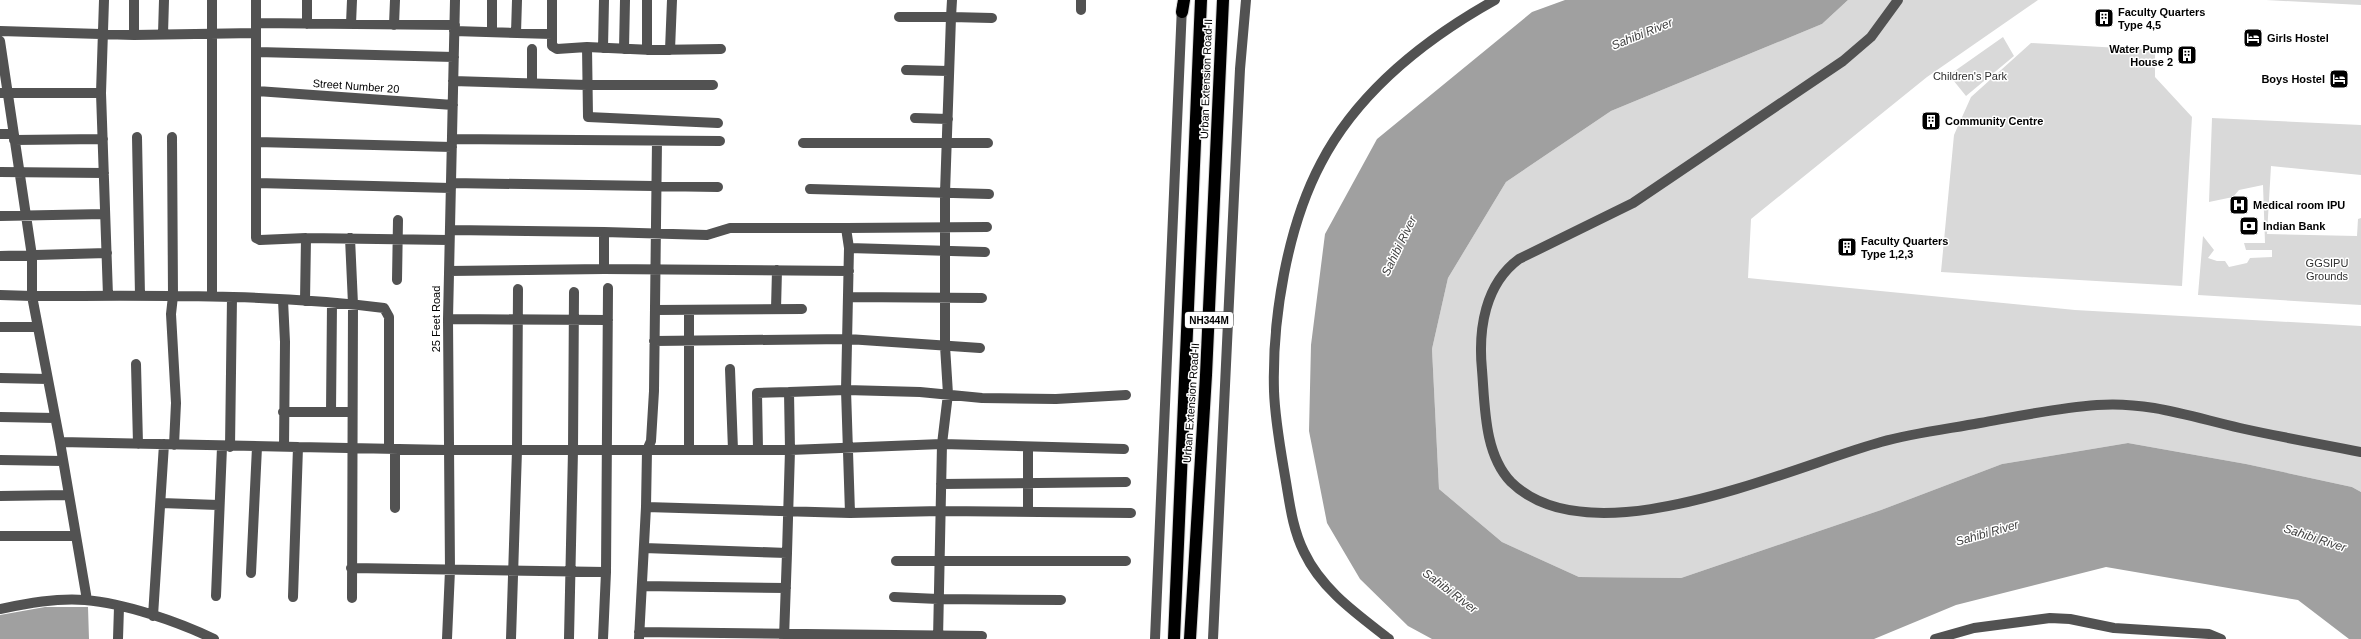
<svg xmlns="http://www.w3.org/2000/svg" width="2361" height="639" font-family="Arial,sans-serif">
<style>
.green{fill:#d9d9d9}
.water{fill:#a0a0a0}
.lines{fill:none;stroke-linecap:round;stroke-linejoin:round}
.highway-casing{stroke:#dbdbdb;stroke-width:14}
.minor{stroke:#525252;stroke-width:10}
.highway{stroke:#000;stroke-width:12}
.labels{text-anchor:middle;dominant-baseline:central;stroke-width:3;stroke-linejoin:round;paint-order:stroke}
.shield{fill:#fff;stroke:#4c4c4c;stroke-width:1}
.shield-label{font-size:10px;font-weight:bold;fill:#000}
.poi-label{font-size:11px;font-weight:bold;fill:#000;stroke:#fff;text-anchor:start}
.park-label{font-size:11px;fill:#303030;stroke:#fff}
.street-label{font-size:11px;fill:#000;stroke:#fff}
.water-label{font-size:12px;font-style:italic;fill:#414141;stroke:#fff}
</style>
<rect width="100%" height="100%" fill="#fff"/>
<!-- green -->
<path class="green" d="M1848,0h190l-111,77 -176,142 -3,59 327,32 286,16v166l-9,-5 -106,-23 -118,-21 -126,21 -121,46 -200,68 -102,-1 -77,-35 -63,-53 -7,-140 16,-71 58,-96 105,-71 211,-87z
M2266,0h95v5z
M2003,37l11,19 -48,40 -17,-21z
M2031,43l124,7v27l37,40 -10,169 -241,-14 13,-137 17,-38z
M2212,118l149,7v50l-90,-9 -4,68 90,2 1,-17 3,-1v87l-163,-10 5,-59 11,14 -6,8 9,3h8l4,6 18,-4 3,-5 22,-1v-7h-26l-2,-7h21l-2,-58 -24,5 -6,7 -24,5z"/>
<!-- water -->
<path class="water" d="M1565,0h283l-26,24 -211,87 -105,71 -58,96 -16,71 7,140 63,53 77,35 102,1 200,-68 121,-46 126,-21 118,21 106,23 9,5v147h-12l-51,-39 -192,-33 -150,38 -82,34h-442l-24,-13 -48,-47 -33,-56 -18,-92 2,-86 14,-111 52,-95 155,-127z
M45,607h43l1,32h-89v-24z"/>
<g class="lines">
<defs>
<path id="highway" d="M1182,12l2,-12
M1174,639l27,-639
M1190,639l16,-264 17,-375"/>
</defs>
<!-- highway casing -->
<use href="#highway" class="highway-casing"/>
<!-- minor -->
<path class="minor" d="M104,0l-3,93 7,203
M212,0v296
M256,0v238l4,2 46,-2 143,2
M307,0v24
M552,0v46l5,3 30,-2
M952,0l-1,17 41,1
M1898,0l-27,37 -28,24 -210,142 -114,56c-34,25 -41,70 -37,111 3,36 2,84 29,112 80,79 279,-15 370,-40 32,-9 66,-13 99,-19 39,-7 77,-15 117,-18 50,-4 95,12 143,23 40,9 81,16 121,24
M1081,10v-10
M899,17h52l-6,176v153l3,48 -6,50 -4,195
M256,23l199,2
M351,24l1,-24
M394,25l1,-25
M0,31l134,4 122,-2
M454,31l98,3
M492,32v-32
M516,33l1,-33
M163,34l1,-34
M134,35v-35
M0,41l32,215v40l-32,-1
M603,48l1,-48
M532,49v34
M624,49l1,-49
M647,50v-50
M670,50l2,-50
M257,52l197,5
M906,70l43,1
M453,81l134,4h126
M257,91l196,14
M0,93h101
M915,118l33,1
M718,123l-130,-6 -1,-70 65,3 69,-1
M0,134h13
M137,137l3,159
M172,137l1,159 -2,18 5,89 -2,42
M452,139l268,2
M14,140l89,-1
M257,142l195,5
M803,143h185
M0,172l104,1
M257,183l194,5
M451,183l267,4
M810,189l179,5
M0,216l105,-2
M846,228l141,-1
M450,230l154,2v37
M604,232l103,3 23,-7h116l3,20 -3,142 4,123
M350,238l3,66 -1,294
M849,248l136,4
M0,256l107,-3
M449,271l155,-2 245,2
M397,280l1,-60
M848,297l134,1
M283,300l2,42 -1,105
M305,301l1,-63
M776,309l1,-39
M655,310l147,-1
M448,319l160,1
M0,327h38
M654,341l194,-2 132,9
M136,364l2,80
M730,369l3,81
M0,378l48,1
M283,412h68
M331,412l1,-109
M0,417l55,1
M60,442l238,5
M230,447l2,-150
M395,449v59
M689,449v-139
M758,450l-1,-57 32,-1
M0,460l63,1
M941,484l185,-2
M0,496l69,-1
M161,503l57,2
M646,507l204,6 91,-2 190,2
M1028,511v-64
M0,536h75
M644,548l143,5 -3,85
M787,553l3,-103 -1,-58 57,-2 74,2 62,6 74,1 70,-4
M896,561h230
M351,568l255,4
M251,573l6,-126
M642,586l144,2
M216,596l6,-149
M293,597l5,-150 151,3h341l152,-6 182,5
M894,597l44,2 123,1
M87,600l-27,-158 -28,-146c117,0 235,-3 352,12l5,9v132
M0,609c28,-6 56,-11 85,-9 39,3 94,22 129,39
M153,616l11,-172
M639,632l343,4
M118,639l1,-32
M447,639l3,-69 -2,-251 7,-319
M511,639l6,-189 1,-161
M569,639l4,-189 1,-158
M603,639l3,-67 2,-284
M639,639l7,-132 1,-57 4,-9 3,-50 3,-250
M1155,639l27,-633
M1213,639l27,-570 6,-69
M1389,639c-32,-25 -67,-49 -85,-87 -11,-22 -14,-46 -18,-70 -5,-30 -11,-61 -12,-91 -2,-72 13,-164 47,-228 37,-71 106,-125 174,-163
M1935,639l39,-11 76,-10 20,1 44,9 95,6 12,5"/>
<!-- highway -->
<use href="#highway" class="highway"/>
</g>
<!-- icons -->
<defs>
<symbol id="building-square" viewBox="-11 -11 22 22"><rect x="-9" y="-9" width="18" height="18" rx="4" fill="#000" stroke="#fff"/><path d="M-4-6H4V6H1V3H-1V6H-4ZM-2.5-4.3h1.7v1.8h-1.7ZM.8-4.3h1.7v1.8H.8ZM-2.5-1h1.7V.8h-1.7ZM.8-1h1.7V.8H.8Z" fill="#fff"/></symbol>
<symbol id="hotel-square" viewBox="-11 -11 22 22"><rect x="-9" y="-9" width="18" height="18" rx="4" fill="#000" stroke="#fff"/><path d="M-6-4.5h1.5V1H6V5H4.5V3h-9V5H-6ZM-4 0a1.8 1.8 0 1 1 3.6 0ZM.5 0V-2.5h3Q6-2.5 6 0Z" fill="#fff"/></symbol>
<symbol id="hospital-square" viewBox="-11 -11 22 22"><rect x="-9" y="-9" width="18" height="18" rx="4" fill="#000" stroke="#fff"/><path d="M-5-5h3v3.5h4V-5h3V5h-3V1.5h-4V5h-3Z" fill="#fff"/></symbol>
<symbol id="bank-square" viewBox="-11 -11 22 22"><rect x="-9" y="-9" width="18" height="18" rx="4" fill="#000" stroke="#fff"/><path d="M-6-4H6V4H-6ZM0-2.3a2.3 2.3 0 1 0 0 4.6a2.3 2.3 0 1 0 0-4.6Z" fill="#fff"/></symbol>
</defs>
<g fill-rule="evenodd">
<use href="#building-square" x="2093" y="7" width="22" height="22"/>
<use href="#hotel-square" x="2242" y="27" width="22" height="22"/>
<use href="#building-square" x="2176" y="44" width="22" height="22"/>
<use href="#hotel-square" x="2328" y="68" width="22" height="22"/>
<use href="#building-square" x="1920" y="110" width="22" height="22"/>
<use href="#hospital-square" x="2228" y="194" width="22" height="22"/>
<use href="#bank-square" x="2238" y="215" width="22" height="22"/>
<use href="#building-square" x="1836" y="236" width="22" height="22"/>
</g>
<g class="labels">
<!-- shield labels -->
<rect class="shield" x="1185" y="312" width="48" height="16" rx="3"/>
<g class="shield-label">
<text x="1209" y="320">NH344M</text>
</g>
<!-- poi labels -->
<g class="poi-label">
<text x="2118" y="12">Faculty Quarters<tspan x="2118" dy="13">Type 4,5</tspan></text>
<text x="2267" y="38">Girls Hostel</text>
<text x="2173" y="49" text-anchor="end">Water Pump<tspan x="2173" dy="13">House 2</tspan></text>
<text x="2325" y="79" text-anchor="end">Boys Hostel</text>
<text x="1945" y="121">Community Centre</text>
<text x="2253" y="205">Medical room IPU</text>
<text x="2263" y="226">Indian Bank</text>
<text x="1861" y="241">Faculty Quarters<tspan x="1861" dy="13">Type 1,2,3</tspan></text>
</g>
<!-- park labels -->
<g class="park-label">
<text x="1970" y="76">Children's Park</text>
<text x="2327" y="263">GGSIPU<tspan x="2327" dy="13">Grounds</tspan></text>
</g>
<!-- street labels -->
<g class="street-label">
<text transform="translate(1206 79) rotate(-88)">Urban Extension Road-II</text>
<text transform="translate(356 86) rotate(4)">Street Number 20</text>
<text transform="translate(436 319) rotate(-90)">25 Feet Road</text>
<text transform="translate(1191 403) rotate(-86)">Urban Extension Road-II</text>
</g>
<!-- water labels -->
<g class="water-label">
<text transform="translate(1642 34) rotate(-22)">Sahibi River</text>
<text transform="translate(1399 246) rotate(-64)">Sahibi River</text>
<text transform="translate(1987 533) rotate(-16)">Sahibi River</text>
<text transform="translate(2315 538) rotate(18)">Sahibi River</text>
<text transform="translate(1450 591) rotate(37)">Sahibi River</text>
</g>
</g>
</svg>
